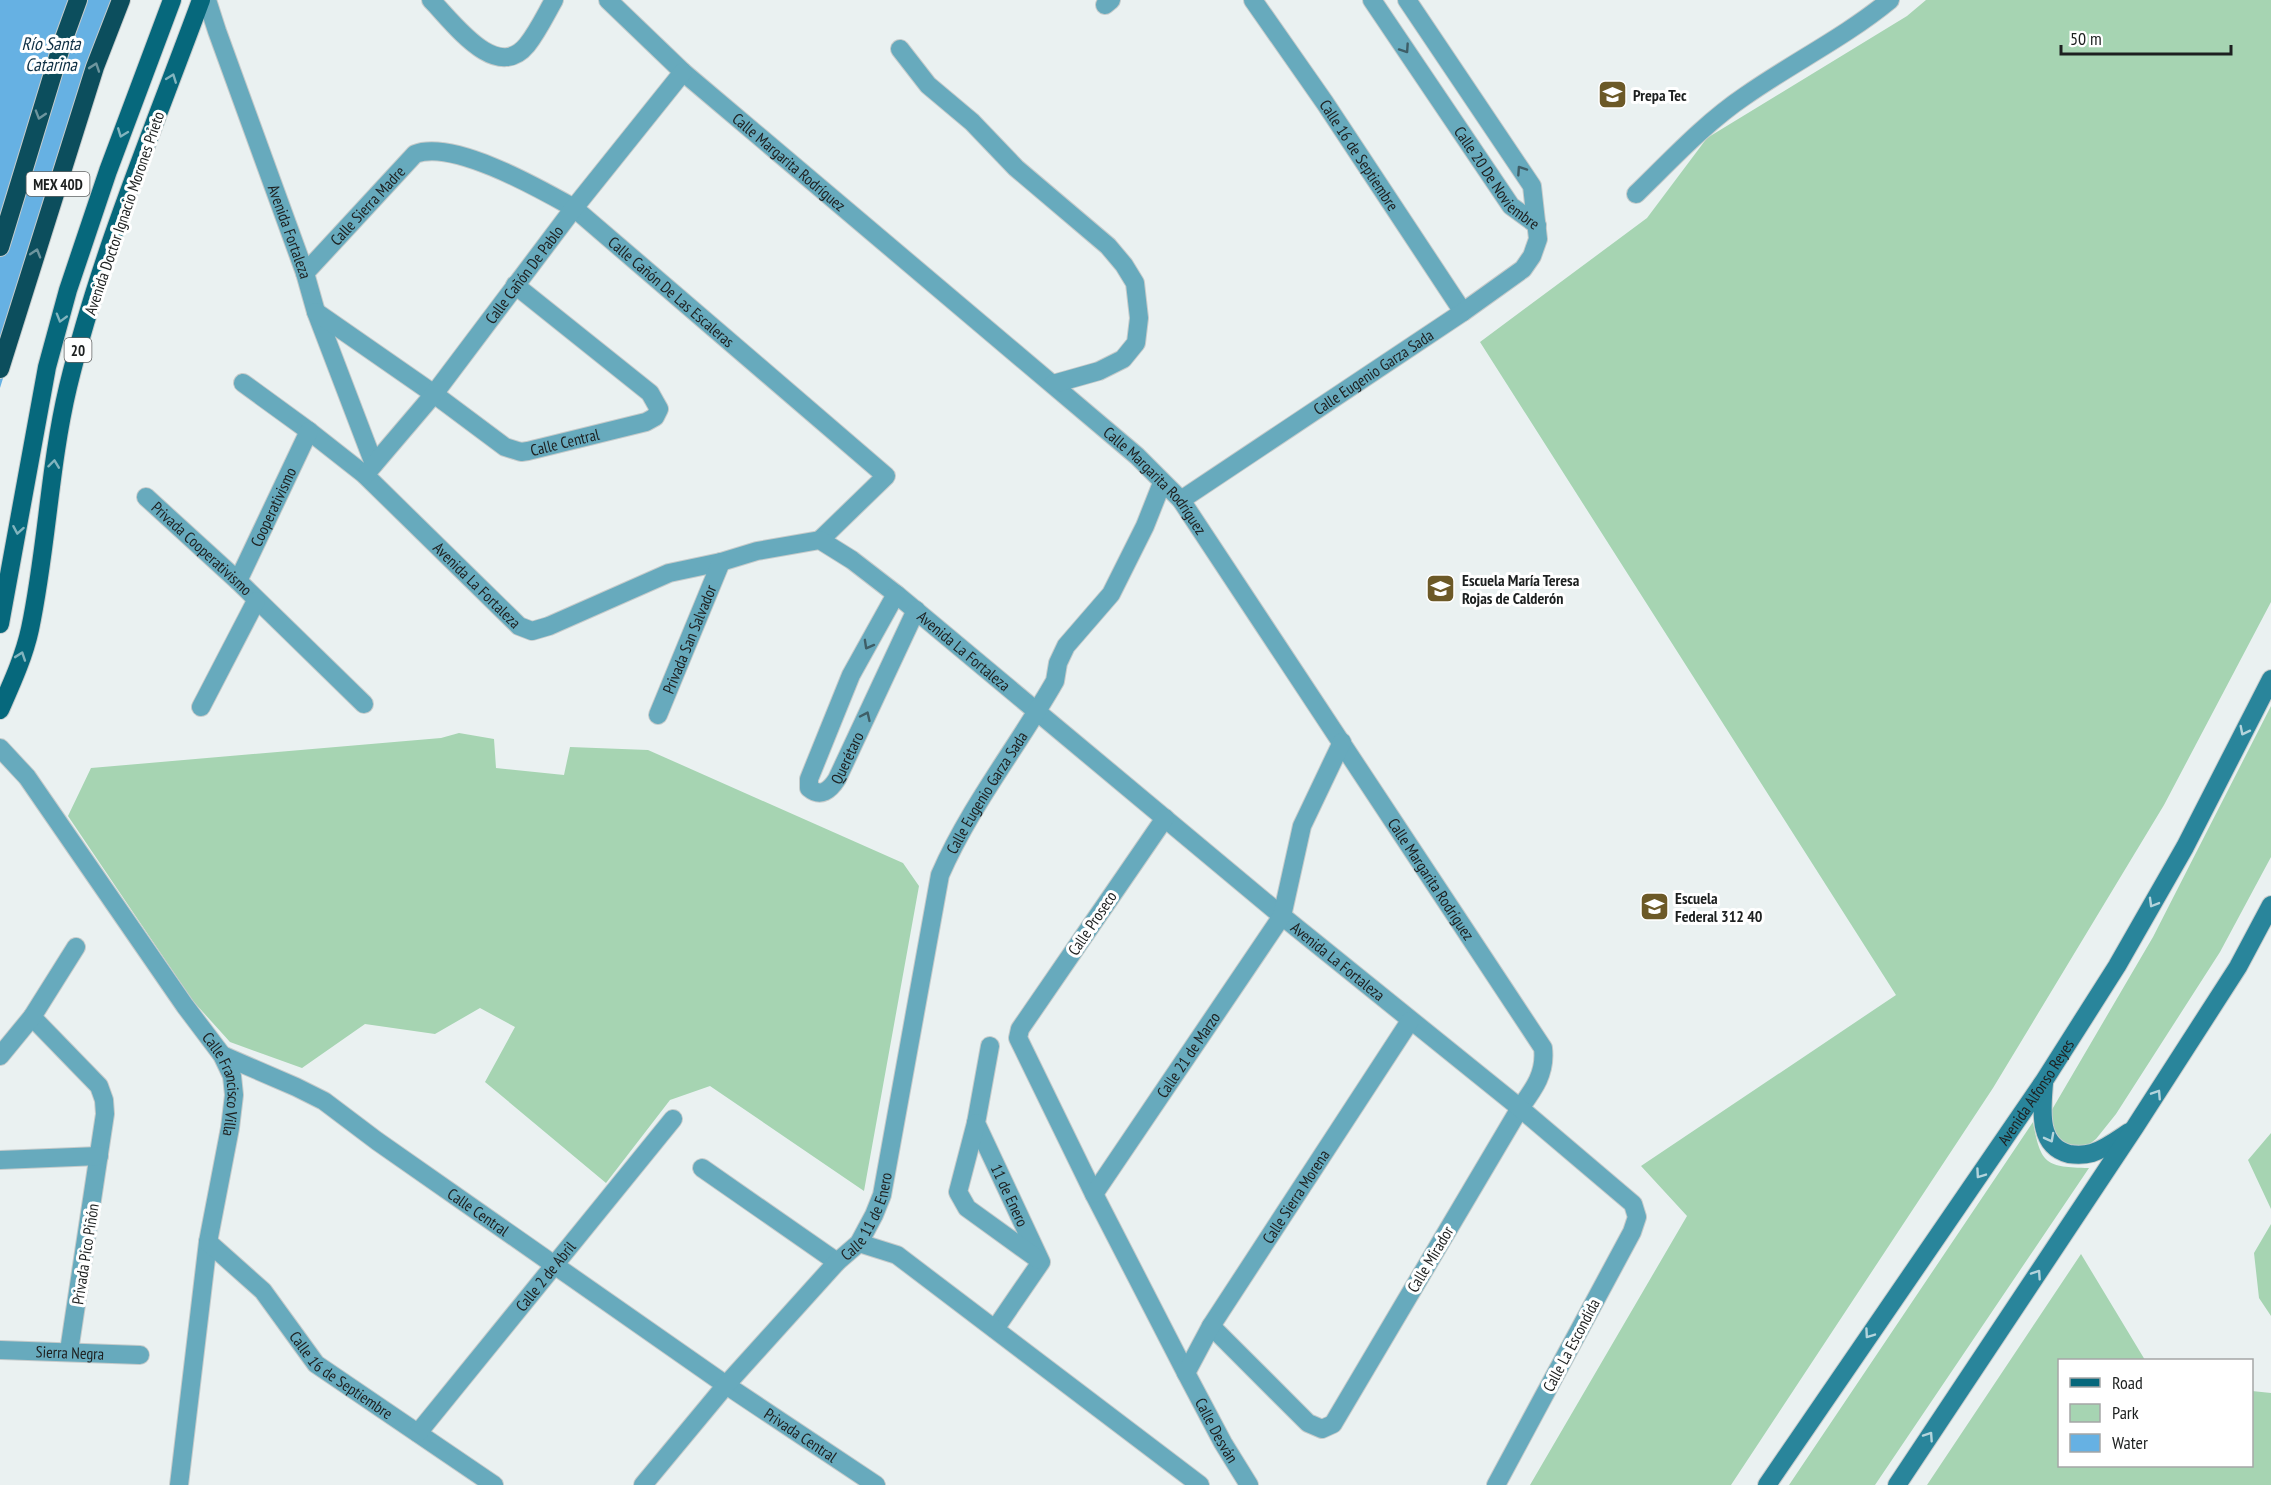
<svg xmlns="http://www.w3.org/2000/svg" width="2271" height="1485" font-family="'PT Sans Narrow',sans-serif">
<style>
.green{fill:#a6d4b2}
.water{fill:#66b1e3}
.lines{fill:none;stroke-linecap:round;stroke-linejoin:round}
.street-casing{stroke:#c5cbcb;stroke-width:20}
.secondary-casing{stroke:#c5cbcb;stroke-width:20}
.primary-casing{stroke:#c5cbcb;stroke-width:20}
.highway-casing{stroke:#c5cbcb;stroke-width:20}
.street{stroke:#67aabd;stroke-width:18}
.secondary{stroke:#29859b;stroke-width:18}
.primary{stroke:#06687c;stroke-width:18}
.highway{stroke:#0c4e5d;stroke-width:18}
.oneway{stroke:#3e5e67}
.oneway2{stroke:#6d959e}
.oneway3{stroke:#82b4be}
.oneway4{stroke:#b4d4dc}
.labels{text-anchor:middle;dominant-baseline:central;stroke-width:6;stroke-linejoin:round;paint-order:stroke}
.shield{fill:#fff;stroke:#616363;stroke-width:1.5}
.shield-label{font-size:15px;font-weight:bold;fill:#1d2020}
.poi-label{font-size:16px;font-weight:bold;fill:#1d2020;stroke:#fff;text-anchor:start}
.street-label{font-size:16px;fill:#1d2020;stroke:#fff}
.water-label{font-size:18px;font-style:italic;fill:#0f3045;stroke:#fff}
</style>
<rect width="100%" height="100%" fill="#eaf1f1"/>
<!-- green -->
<path class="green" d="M1926,0h345v602l-107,203 -171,283 -262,397h-201l157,-269 -46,-50 255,-171 -416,-653 167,-124 60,-80 200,-122z
M2271,706v151l-51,95 -104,162 -20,25 -14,11 -14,1 -16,-16 -2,-22 103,-176z
M459,733l35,6 2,29 68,7 6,-28 78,3 255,113 16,23 -55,305 -154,-105 -40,14 -64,83 -121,-101 30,-55 -35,-19 -45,26 -70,-10 -63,44 -72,-26 -37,-41 -125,-185 23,-48 350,-30z
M2033,1122c8,43 13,45 56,46l-214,317h-86z
M2271,1133v76l-23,-49z
M2271,1224v92l-12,-18 -5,-45z
M2081,1254l64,106h-85v106h192v-75l19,2v92h-344z"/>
<!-- water -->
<path class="water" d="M0,0h129l-28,64 -101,324z"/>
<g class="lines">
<defs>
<g id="street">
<path id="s1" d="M207,0l10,31 88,242 11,39 58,152"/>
<path d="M431,0c22,22 65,83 96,45 11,-14 19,-31 27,-45"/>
<path id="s2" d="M608,0l75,72 454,384 44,44 362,548c3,25 -9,41 -23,60l-187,316 -11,5 -14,-6 -97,-97"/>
<path id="s3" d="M1253,0l72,103 138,209"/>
<path id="s4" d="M1372,0l139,206 26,19"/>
<path d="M1105,5l6,-5"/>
<path d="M900,49l28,36 44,37 44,46 92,78 16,19 11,18 4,35 -3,25 -13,16 -24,12 -46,13"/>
<path d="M1636,194c35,-34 69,-71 109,-98 47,-33 100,-59 145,-96"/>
<path id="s5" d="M305,273l110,-119c38,-15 125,35 159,54l312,268 -66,64"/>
<path id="s6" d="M316,312l118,82 71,53 16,5 7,-1 118,-29 9,-5 4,-8 -9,-16 -135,-108"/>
<path id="s7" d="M243,383l66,48 56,44 154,151 13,5 17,-5 120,-53 52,-11 36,-11 63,-11 32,20 44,34 386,322 238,192 113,96 4,13 -5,15 -136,253"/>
<path id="s8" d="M365,475l69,-81 140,-186 109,-136"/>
<path id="s9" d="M146,497l92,84 126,123"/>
<path id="s10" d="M1181,500l282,-188 60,-43 9,-13 6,-17 -6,-53 -125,-186"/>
<path id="s11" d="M238,581l71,-150"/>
<path id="s12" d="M896,594l-45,81 -42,104v9c12,10 21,2 28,-9l79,-169"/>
<path d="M201,707l55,-106"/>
<path id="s13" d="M658,715l63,-153"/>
<path id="s14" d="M0,748l27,29 158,229 37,49 10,21 2,19 -4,33 -22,114 -29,243"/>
<path id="s15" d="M1165,818l-145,211 -2,9 76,156 92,179 37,70 26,42"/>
<path d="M32,1017l67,69 5,14 1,14 -36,237"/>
<path id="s16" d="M990,1046l-14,77 65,139 -46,67"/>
<path id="s17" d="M222,1055l74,32 28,14 53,40 349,244 150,100"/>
<path d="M0,1056l32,-39 44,-70"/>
<path d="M976,1123l-18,69 9,16 72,52"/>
<path d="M0,1160l99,-4"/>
<path d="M702,1168l135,94"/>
<path id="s18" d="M1094,1194l188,-278 20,-90 40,-84"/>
<path id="s19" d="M208,1242l55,49 53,73 178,121"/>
<path d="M859,1243l38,12 303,230"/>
<path id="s20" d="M0,1350l140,5"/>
<path id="s21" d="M1186,1373l25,-47 199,-305"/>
<path id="s22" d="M418,1433l255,-314"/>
<path id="s23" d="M643,1485l83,-100 111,-123 22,-19 15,-28 8,-20 58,-320c30,-69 78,-129 115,-194l3,-18 8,-17 45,-52 34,-68 17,-43"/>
</g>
<g id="secondary">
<path d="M2044,1083c-2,26 -7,63 25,71 7,1 16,1 23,-1 13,-4 25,-13 37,-21"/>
<path id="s24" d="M1767,1485l277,-404 73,-115 68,-119 86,-168"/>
<path d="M1897,1485l238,-358 103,-160 33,-62"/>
</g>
<path id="primary" d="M0,624l47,-257 21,-77 40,-119 64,-171
M0,710c11,-25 24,-53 30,-81 17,-80 19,-162 38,-242 32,-133 86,-259 133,-387"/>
<path id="highway" d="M0,247l62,-203 16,-44
M0,369l95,-302 26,-67"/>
</defs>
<!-- street casing -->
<use href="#street" class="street-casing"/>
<!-- secondary casing -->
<use href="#secondary" class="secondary-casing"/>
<!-- primary casing -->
<use href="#primary" class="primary-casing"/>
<!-- highway casing -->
<use href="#highway" class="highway-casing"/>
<!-- street -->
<use href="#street" class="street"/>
<!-- secondary -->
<use href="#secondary" class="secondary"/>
<!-- primary -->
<use href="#primary" class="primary"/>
<!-- highway -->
<use href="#highway" class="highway"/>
</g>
<!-- one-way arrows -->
<defs><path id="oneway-chevron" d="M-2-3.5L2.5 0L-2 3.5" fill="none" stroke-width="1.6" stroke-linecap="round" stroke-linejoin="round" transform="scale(1.5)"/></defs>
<g class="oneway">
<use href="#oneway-chevron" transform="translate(1405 49) rotate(56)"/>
<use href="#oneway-chevron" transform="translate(1521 170) rotate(-124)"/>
<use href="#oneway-chevron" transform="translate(868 645) rotate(119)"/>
<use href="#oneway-chevron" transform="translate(866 716) rotate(-65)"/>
</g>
<g class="oneway2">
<use href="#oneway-chevron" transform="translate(95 67) rotate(-71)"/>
<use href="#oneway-chevron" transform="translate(40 115) rotate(107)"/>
<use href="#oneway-chevron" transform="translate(36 253) rotate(-73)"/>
</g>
<g class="oneway3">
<use href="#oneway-chevron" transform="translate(172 78) rotate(-69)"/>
<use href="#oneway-chevron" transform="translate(122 133) rotate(111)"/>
<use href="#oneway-chevron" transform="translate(61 318) rotate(106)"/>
<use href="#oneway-chevron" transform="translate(54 464) rotate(-83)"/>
<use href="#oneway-chevron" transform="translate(18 530) rotate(100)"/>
<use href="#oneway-chevron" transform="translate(21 656) rotate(-71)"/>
</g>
<g class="oneway4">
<use href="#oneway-chevron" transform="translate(2244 731) rotate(117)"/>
<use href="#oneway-chevron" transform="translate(2153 903) rotate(120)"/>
<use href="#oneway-chevron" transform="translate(2157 1094) rotate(-57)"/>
<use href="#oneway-chevron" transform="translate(2050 1138) rotate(62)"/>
<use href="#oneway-chevron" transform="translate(1980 1174) rotate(125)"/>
<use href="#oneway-chevron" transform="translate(2037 1274) rotate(-56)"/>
<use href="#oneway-chevron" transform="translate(1869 1334) rotate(125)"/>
<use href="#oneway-chevron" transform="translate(1929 1436) rotate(-56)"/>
</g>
<!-- icons -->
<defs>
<symbol id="school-square" viewBox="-11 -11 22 22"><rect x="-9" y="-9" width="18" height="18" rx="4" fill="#6c5927" stroke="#fff"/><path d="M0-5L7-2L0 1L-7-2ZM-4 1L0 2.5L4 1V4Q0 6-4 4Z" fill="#fff"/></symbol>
</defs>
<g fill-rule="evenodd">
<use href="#school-square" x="1596" y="78" width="33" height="33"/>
<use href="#school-square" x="1424" y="572" width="33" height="33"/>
<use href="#school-square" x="1638" y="890" width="33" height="33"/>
</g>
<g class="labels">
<!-- shield labels -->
<g class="shield">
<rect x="26.5" y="172" width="63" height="24" rx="4.5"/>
<rect x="64.5" y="338" width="27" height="24" rx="4.5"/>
</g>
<g class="shield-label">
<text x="58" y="184">MEX 40D</text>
<text x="78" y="350">20</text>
</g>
<!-- poi labels -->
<g class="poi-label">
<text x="1633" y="95">Prepa Tec</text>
<text x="1462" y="580">Escuela María Teresa<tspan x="1462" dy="18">Rojas de Calderón</tspan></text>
<text x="1675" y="898">Escuela<tspan x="1675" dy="18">Federal 312 40</tspan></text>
</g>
<!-- street labels -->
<g class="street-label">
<text stroke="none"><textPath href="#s3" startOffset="188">Calle 16 de Septiembre</textPath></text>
<text stroke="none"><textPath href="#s2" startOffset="243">Calle Margarita Rodríguez</textPath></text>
<text stroke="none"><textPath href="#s4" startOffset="218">Calle 20 De Noviembre</textPath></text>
<text stroke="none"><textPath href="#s5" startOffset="92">Calle Sierra Madre</textPath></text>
<text transform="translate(124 213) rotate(-71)">Avenida Doctor Ignacio Morones Prieto</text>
<text stroke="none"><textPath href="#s1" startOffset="246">Avenida Fortaleza</textPath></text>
<text stroke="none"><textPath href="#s8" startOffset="256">Calle Cañón De Pablo</textPath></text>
<text stroke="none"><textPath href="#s5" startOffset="462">Calle Cañón De Las Escaleras</textPath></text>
<text stroke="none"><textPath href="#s10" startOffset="231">Calle Eugenio Garza Sada</textPath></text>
<text stroke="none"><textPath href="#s6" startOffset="294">Calle Central</textPath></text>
<text stroke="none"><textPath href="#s2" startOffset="729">Calle Margarita Rodríguez</textPath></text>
<text stroke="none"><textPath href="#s11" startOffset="82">Cooperativismo</textPath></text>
<text stroke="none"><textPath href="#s9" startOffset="76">Privada Cooperativismo</textPath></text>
<text stroke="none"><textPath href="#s7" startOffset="310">Avenida La Fortaleza</textPath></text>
<text stroke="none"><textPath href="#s13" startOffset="82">Privada San Salvador</textPath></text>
<text stroke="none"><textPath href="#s7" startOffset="868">Avenida La Fortaleza</textPath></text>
<text stroke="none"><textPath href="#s12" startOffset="272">Querétaro</textPath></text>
<text stroke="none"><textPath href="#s23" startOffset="798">Calle Eugenio Garza Sada</textPath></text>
<text stroke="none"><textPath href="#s2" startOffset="1215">Calle Margarita Rodríguez</textPath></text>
<text transform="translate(1092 923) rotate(-56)">Calle Proseco</text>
<text stroke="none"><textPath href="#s7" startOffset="1354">Avenida La Fortaleza</textPath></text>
<text stroke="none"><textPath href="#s18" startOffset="168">Calle 21 de Marzo</textPath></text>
<text stroke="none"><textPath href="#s14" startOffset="408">Calle Francisco Villa</textPath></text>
<text stroke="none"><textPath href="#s24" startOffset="476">Avenida Alfonso Reyes</textPath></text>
<text stroke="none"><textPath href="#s16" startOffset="158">11 de Enero</textPath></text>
<text stroke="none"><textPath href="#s21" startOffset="208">Calle Sierra Morena</textPath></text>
<text stroke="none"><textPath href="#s17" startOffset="302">Calle Central</textPath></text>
<text stroke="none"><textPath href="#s23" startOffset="352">Calle 11 de Enero</textPath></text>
<text transform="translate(85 1254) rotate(-81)">Privada Pico Piñón</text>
<text transform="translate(1430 1259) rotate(-59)">Calle Mirador</text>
<text stroke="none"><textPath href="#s22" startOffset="202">Calle 2 de Abril</textPath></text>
<text transform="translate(1571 1345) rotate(-62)">Calle La Escondida</text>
<text stroke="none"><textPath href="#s20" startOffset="70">Sierra Negra</textPath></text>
<text stroke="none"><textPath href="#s19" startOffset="190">Calle 16 de Septiembre</textPath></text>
<text stroke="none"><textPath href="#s15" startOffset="705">Calle Desván</textPath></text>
<text stroke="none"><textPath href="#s17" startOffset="694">Privada Central</textPath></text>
</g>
<!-- water labels -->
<g class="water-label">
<text x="51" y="43">Río Santa<tspan x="51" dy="21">Catarina</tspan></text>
</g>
</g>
<!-- legend -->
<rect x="2058" y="1359" width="195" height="108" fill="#ffffff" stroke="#a5a6a6" stroke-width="1.5"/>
<rect x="2070" y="1378" width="30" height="9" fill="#06687c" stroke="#a5a6a6" stroke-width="1.5"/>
<text x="2112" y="1389" font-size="18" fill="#1d2020">Road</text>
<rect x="2070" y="1404" width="30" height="18" fill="#a6d4b2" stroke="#a5a6a6" stroke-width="1.5"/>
<text x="2112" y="1419" font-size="18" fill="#1d2020">Park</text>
<rect x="2070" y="1434" width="30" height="18" fill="#66b1e3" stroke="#a5a6a6" stroke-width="1.5"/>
<text x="2112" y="1449" font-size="18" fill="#1d2020">Water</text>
<!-- scale -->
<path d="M2061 45v9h170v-9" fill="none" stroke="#1d2020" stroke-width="3"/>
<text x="2070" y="45" font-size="18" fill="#1d2020" stroke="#ffffff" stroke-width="4.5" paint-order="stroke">50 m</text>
</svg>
